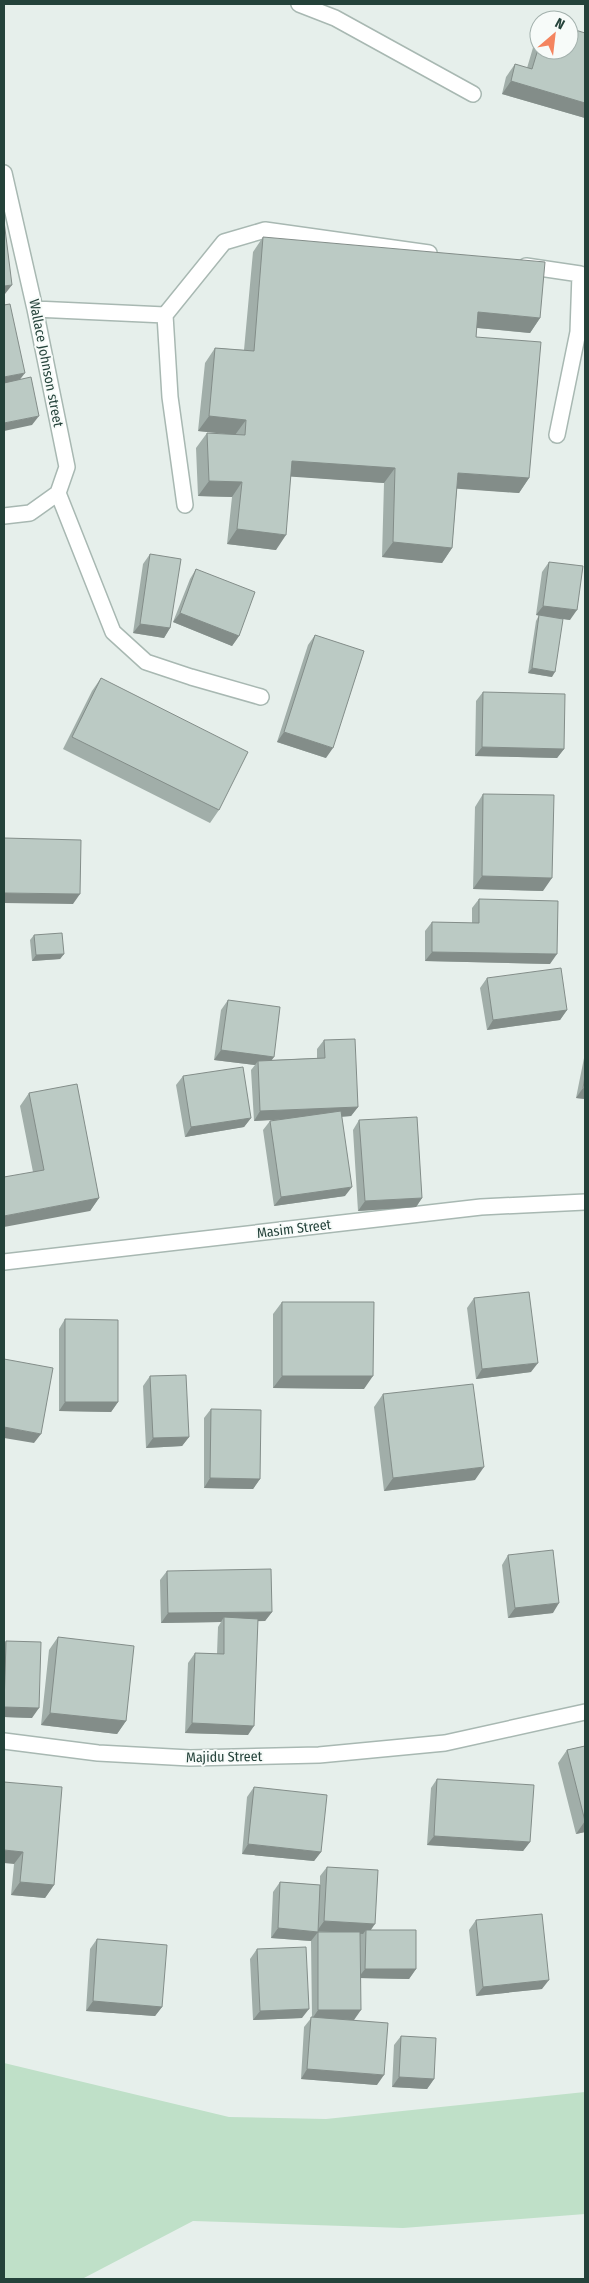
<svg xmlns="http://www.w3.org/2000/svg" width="589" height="2283" font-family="'Fira Sans Condensed',sans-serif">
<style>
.green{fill:#bfe0c8}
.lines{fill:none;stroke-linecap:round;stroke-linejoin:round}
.minor-casing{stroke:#a8b8b2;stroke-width:18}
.minor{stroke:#fff;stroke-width:15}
.wall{fill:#a1aea9}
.shaded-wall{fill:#838d89}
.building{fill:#bbcac4;stroke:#838d89}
.labels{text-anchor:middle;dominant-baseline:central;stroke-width:4;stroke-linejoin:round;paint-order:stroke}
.street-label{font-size:14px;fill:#24423a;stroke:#f7fbf9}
</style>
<rect width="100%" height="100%" fill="#e6efeb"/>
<!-- green -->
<path class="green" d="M4,2063l225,54 97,2 259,-27v122l-182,14 -210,-7 -111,58h-78z"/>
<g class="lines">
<defs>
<path id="minor" d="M299,4l36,14 138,76
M4,173l31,136 32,158 -9,26 -28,20 -26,3
M526,266l54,8 -2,58 -21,103
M35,309l130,6
M58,493l55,139 33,30 45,15 70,20
M185,505l-15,-108 -5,-82 59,-73 41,-12 164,23
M4,1262l477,-55 104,-5
M4,1741l94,12 92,5 129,-3 126,-12 140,-31"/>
</defs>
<!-- minor casing -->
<use href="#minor" class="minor-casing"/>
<!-- minor -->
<use href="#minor" class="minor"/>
</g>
<!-- wall -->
<path class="wall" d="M539,32v18l46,-17v85l-83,-24 4,-17 9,-13 12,4 10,-34z
M263,237l277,81 -10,15 -53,-5 -1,9 53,141 -10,15 -62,-5 -5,60 -10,15 -60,-6 2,-74 -93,-7 -15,74 -49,-6 5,-47 -34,-1 -2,-48 11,-15 23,1 -32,-3 7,-68 10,-15 29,2 9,-98z
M150,554l20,74 -6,10 -31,-5 10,-69z
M549,562l21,58 -34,-5 6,-43z
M196,569l43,67 -7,10 -59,-24 17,-43z
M539,615l13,62 -24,-4 8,-52z
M315,635l11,123 -49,-16 31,-97z
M101,678l118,132 -9,13 -147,-74 29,-58z
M483,692l81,57 -7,9 -82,-2 1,-55z
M483,794l60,97 -70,-2 2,-82z
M479,899l71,65 -125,-3v-30l7,-9 40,1v-15z
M34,935l30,19 -4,5 -28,2 -2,-21z
M487,978l80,32 -7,10 -73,10 -7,-42z
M228,1000l44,60 45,-2v-9l7,-9 34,67 -7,9 -9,1 3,79 -71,10 -11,-76 7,-9 10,-2 -26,2 -3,-51 4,-5 -41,-5 7,-50z
M585,1053v46l-9,-1z
M183,1076l68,42 -7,9 -59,10 -9,-52z
M29,1093l70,105 -9,13 -57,-39 -13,-66z
M359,1120l63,78 -6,9 -58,4 -5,-81z
M474,1298l57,74 -55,7 -9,-71z
M282,1302l82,87 -91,-1v-74z
M65,1319l53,83 -7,10 -52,-1v-82z
M150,1376l39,61 -7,9 -36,2 -3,-62z
M383,1394l92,86 -91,11 -10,-84z
M211,1409l49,70 -7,10 -49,-1v-70z
M508,1555l45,58 -45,5 -6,-53z
M167,1571l105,41 -7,9h-7l-10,114 -63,-2 3,-70 7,-10 22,1 1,-27 3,-5 -60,1 -1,-43z
M58,1637l68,84 -9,13 -76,-9 8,-75z
M6,1641l26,77 -28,-1v-73z
M585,1746v86l-9,2 -18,-71 9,-13z
M437,1779l93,63 -7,9 -96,-6 4,-57z
M4,1782l50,103 -9,13 -34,-3 3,-31z
M254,1787l67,65 -7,9 -72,-7 5,-57z
M327,1867l44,63 45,39 -7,10 -48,-1 -7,42h-13l36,65 -76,-6 3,-52 8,-10 -1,-76 -40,-3 2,-46 7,-10 40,3v-9z
M476,1920l66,69 -66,7 -7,-66z
M97,1939l65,68 -7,9 -69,-5 4,-62z
M257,1949l45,69 -49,2 -3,-61z
M401,2036l33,43 -7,10 -35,-2 2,-42z"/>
<!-- shaded-wall -->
<path class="shaded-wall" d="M511,81l74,22v15l-83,-24z
M12,285l-7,9 -1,1v-9z
M478,312l62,6 -10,15 -62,-6z
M25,373l-7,9 -14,3v-8z
M39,416l-7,9 -28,6v-8z
M209,416l37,4 -11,15 -37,-4z
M292,461l103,7 -11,15 -102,-7z
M458,473l71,5 -10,15 -72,-5z
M209,481l33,1 -10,15 -34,-1z
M237,529l49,6 -10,15 -49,-6z
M393,542l59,6 -10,15 -60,-6z
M543,606l34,4 -7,10 -34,-5z
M180,613l59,23 -7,10 -59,-24z
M140,624l30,4 -6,10 -31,-5z
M532,668l23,4 -3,5 -24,-4z
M284,732l49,16 -7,10 -49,-16z
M482,747l82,2 -7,9 -82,-2z
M482,876l70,2 -9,13 -70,-2z
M4,893l76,1 -7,10 -69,-1z
M432,952l125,2 -7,10 -125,-3z
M64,954l-4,5 -28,2 4,-6z
M567,1010l-7,10 -73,10 6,-10z
M221,1050l53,7 -7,10 -9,-6 -3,4 -41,-5z
M583,1088l2,1v10l-9,-1z
M358,1107l-7,9 -97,5 6,-10z
M251,1118l-7,9 -59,10 6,-10z
M352,1187l-7,9 -71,10 7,-9z
M99,1198l-9,13 -86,16v-11z
M422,1198l-6,9 -58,4 7,-10z
M538,1363l-7,9 -55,7 6,-10z
M282,1376h91l-9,13 -91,-1z
M65,1402h53l-7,10 -52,-1z
M4,1427l37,7 -7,9 -30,-5z
M189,1437l-7,9 -36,2 7,-10z
M484,1467l-9,13 -91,11 9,-13z
M210,1478l50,1 -7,10 -49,-1z
M559,1603l-6,10 -45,5 7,-10z
M272,1612l-7,9 -41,1v-5l-3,5 -60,1 7,-10z
M4,1707l35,1 -7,10 -28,-1z
M50,1713l76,8 -9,13 -76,-9z
M192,1723l62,3 -6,9 -63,-2z
M585,1821v11l-9,2z
M434,1836l96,6 -7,9 -96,-6z
M248,1844l73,8 -7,9 -72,-7z
M4,1850l19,2 -9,12 -10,-1z
M20,1882l34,3 -9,13 -34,-3z
M324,1921l51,3 -7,10 -2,-4 -3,4 -46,-3z
M278,1928l40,4 -7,9 -40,-3z
M365,1969h51l-7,10 -51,-1z
M549,1980l-7,9 -66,7 7,-9z
M93,2001l69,6 -7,9 -69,-5z
M309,2009l-7,9 -49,2 7,-9z
M318,2010h43l-7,10 -42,-1z
M307,2069l77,6 -7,10 -76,-6z
M399,2077l35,2 -7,10 -35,-2z"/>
<!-- building -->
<path class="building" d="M569,28l16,5v70l-74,-22 4,-17 17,5 7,-23v4h30z
M4,221l8,64 -8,1z
M263,237l282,25 -5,56 -62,-6 -2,25 65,5 -12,136 -71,-5 -6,75 -59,-6 2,-74 -103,-7 -6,74 -49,-6 5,-47 -33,-1 -2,-48 38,2 1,-15 -37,-4 6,-68 39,3z
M10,304l15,69 -21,4v-72z
M31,377l8,39 -35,7v-40z
M150,554l31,5 -11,69 -30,-4z
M549,562l34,4 -6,44 -34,-4z
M196,569l59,23 -16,44 -59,-23z
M539,615l24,4 -8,53 -23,-4z
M315,635l49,16 -31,97 -49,-16z
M101,678l147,74 -29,58 -147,-73z
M483,692l82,2 -1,55 -82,-2z
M483,794l71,1 -2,83 -70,-2z
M4,838l77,2 -1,54 -76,-1z
M479,899l79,2 -1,53 -125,-2v-30l47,1z
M62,933l2,21 -28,1 -2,-20z
M561,968l6,42 -74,10 -6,-42z
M228,1000l52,7 -6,50 -53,-7z
M355,1039l3,68 -98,4 -2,-50 67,-3 -1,-18z
M243,1067l8,51 -60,9 -8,-51z
M585,1076v13l-2,-1z
M77,1084l22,114 -95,18v-39l40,-7 -15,-77z
M341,1111l11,76 -71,10 -11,-76z
M417,1117l5,81 -57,3 -6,-81z
M529,1292l9,71 -56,6 -8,-71z
M282,1302h92l-1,74h-91z
M65,1319l53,1v82h-53z
M4,1359l49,9 -12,66 -37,-7z
M186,1375l3,62 -36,1 -3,-62z
M473,1384l11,83 -91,11 -10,-84z
M211,1409l50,1 -1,69 -50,-1z
M553,1550l6,53 -44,5 -7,-53z
M271,1569l1,43 -104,1 -1,-42z
M224,1617l34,2 -4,107 -62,-3 3,-70 29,1z
M58,1637l76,9 -8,75 -76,-8z
M6,1641l35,1 -2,66 -35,-1z
M585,1746v75l-18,-71z
M437,1779l97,6 -4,57 -96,-6z
M4,1782l58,5 -8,98 -34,-3 3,-30 -19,-2z
M254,1787l73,8 -6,57 -73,-8z
M327,1867l51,3 -3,54 -51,-3z
M280,1882l40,3 -2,47 -40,-4z
M542,1914l7,66 -66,7 -7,-67z
M366,1930h50v39h-51z
M318,1932h42l1,78h-43z
M97,1939l70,6 -5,62 -69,-6z
M306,1947l3,62 -49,2 -3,-62z
M311,2017l77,6 -4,52 -77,-6z
M401,2036l35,2 -2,41 -35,-2z"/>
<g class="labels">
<!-- street labels -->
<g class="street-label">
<text transform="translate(46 363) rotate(79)">Wallace Johnson street</text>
<text transform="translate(294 1229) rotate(-7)">Masim Street</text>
<text transform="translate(224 1757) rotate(-1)">Majidu Street</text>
</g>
</g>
<!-- border -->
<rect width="589" height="2283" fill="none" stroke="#24423a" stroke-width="10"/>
<!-- north arrow -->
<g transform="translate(554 35) rotate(28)"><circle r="24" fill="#f7fbf9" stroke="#a3b1ad"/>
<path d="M0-4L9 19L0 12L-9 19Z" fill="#f4845f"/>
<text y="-8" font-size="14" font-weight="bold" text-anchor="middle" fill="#24423a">N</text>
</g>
</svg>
